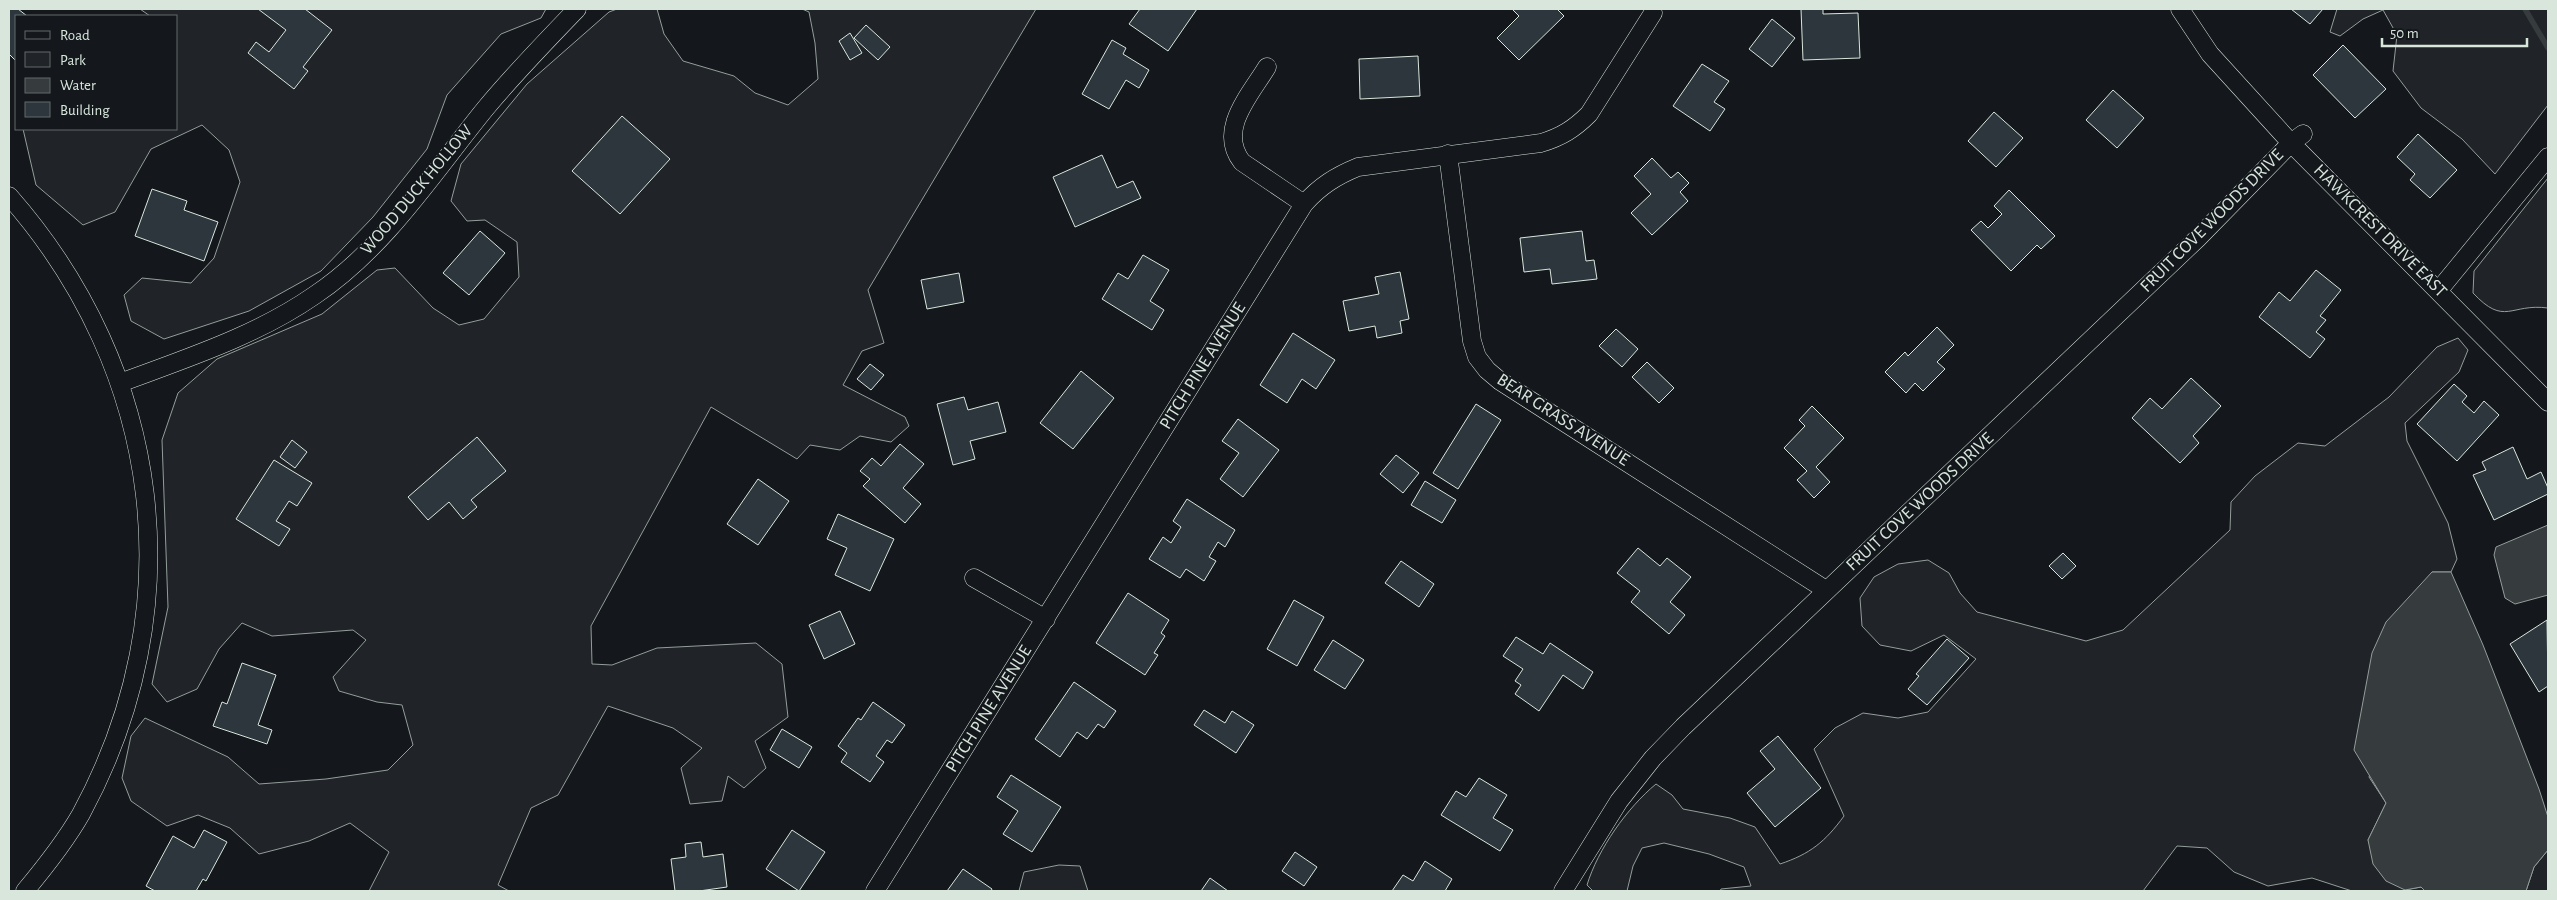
<svg xmlns="http://www.w3.org/2000/svg" width="2557" height="900" font-family="'Alegreya Sans',sans-serif">
<style>
.green{fill:#202428;stroke:#939e99}
.water{fill:#363b3e;stroke:#939e99}
.lines{fill:none;stroke-linecap:round;stroke-linejoin:round}
.stream{stroke:#363b3e;stroke-width:5.5}
.building{fill:#2c363c;stroke:#d8e6dc}
.minor-casing{stroke:#d8e6dc;stroke-width:19}
.minor{stroke:#14181c;stroke-width:18}
.labels{text-anchor:middle;dominant-baseline:central;stroke-width:4;stroke-linejoin:round;paint-order:stroke}
.street-label{font-size:18px;fill:#d8e6dc;stroke:#14181c}
</style>
<rect width="100%" height="100%" fill="#14181c"/>
<!-- green -->
<path class="green" d="M140,9h406l-5,9 -40,16 -54,61 -20,54 -54,68 -52,54 -72,40 -85,28 -33,-18 -7,-26 18,-17 49,5 23,-25 26,-76 -11,-32 -27,-25 -51,24 -36,63 -32,13 -47,-40 -13,-56h153v-113h-26z
M617,9h40l7,25 19,27 51,15 21,17 33,12 30,-26 -3,-36 -6,-31 -7,-3h234l-168,281 16,53 -22,8 -19,34 62,32 4,9 -18,16 -31,-6 -20,14 -30,-5 -13,14 -86,-52 -120,219 1,38 20,1 45,-17 99,-5 26,21 6,53 -33,24 11,27 -22,20 -16,-12 -6,25 -32,3 -9,-36 21,-20 -29,-20 -65,-22 -50,89 -27,13 -33,77 11,6h-140l20,-39 -39,-29 -41,18 -50,13 -29,-26 -32,-13 -31,11 -36,-25 -9,-23 9,-42 14,-18 83,39 31,27 67,-5 62,-9 25,-25 -11,-40 -25,-3 -38,-11 -6,-14 33,-37 -13,-10 -81,6 -30,-13 -23,26 -22,40 -30,13 -15,-18 16,-77 -6,-167 16,-47 39,-34 105,-45 55,-44 18,-2 38,40 26,17 25,-6 35,-42 -2,-35 -32,-22 -18,1 -16,-20 10,-37 66,-80 82,-72z
M2337,9h211v96l-53,69 -33,-35 -41,-31 -28,-37 4,-36 -14,-25 -20,9 -23,17 -10,-4z
M2548,178v130c-38,-5 -43,19 -75,-15l1,-22z
M2458,338l10,12 -9,22 -54,51 2,18 41,82 9,36 -6,13h-19l-63,205 17,26 -18,37 37,50 16,-3 4,4h-73l-40,-13 -44,8 -34,-14 -27,-24 -30,-2 -34,45h-423l1,-2 30,-3 -7,-19 -35,-13 -45,-11 -22,5 -9,18 -6,25h-34l-6,-6c11,-36 40,-77 69,-101l16,11 11,14 47,9 25,9 25,37c30,-10 45,-22 64,-48l-30,-67 21,-21 28,-15 35,5 30,-6 48,-53 -32,-24 -33,16 -31,-6 -18,-19 -2,-28 14,-21 24,-13 30,-4 21,13 11,20 17,19 109,29 37,-11 107,-100 1,-28 24,-26 43,-33 27,3 64,-49 48,-50z
M2548,850v41h-22l8,-24z
M1059,865l21,1 8,25h-69l5,-19z"/>
<!-- water -->
<path class="water" d="M2548,525v70l-33,9 -10,-6 -11,-43 2,-8z
M2432,572h19l32,73 56,144 9,28v33l-14,17 -8,24h-101l-4,-4 -16,3 -19,-9 -13,-17 -5,-24 18,-37 -32,-53 18,-97 14,-31z"/>
<g class="lines">
<!-- stream -->
<path class="stream" d="M2525,9l23,39"/>
</g>
<!-- building -->
<path class="building" d="M9,9h9l9,7h-11v45l-7,-7z
M258,9h47l27,21 -29,37 5,4 -14,18 -46,-36 8,-11 13,10 17,-22z
M1140,9h57l-29,42 -39,-27z
M1512,9h45l7,7 -45,44 -22,-22 22,-22z
M1801,9h22v5l35,-1 2,45 -57,2z
M2291,9h32l-13,15z
M1772,19l23,19 -23,29 -23,-18z
M866,25l24,22 -12,13 -24,-22z
M850,33l12,20 -12,7 -11,-19z
M1112,40l14,8 -3,6 26,16 -10,18 -13,-8 -17,29 -27,-15z
M2343,45l43,44 -31,29 -42,-43z
M1418,56l2,40 -60,3 -1,-40z
M1702,64l27,17 -15,21 11,7 -15,22 -37,-25z
M2113,90l31,28 -27,30 -31,-28z
M1994,112l29,26 -27,29 -28,-26z
M622,116l48,43 -50,55 -48,-43z
M2418,134l39,36 -27,28 -20,-18 5,-6 -18,-17z
M1102,155l15,33 16,-7 8,17 -66,29 -22,-50z
M1652,158l19,20 7,-6 11,11 -9,9 8,9 -36,34 -21,-22 20,-19 -17,-18z
M152,189l35,12 -3,9 34,12 -14,39 -69,-25z
M2009,190l46,46 -14,13 -4,-4 -26,26 -40,-41 10,-9 7,7 14,-14 -8,-8z
M480,231l25,22 -36,42 -26,-22z
M1582,231l4,30 8,-1 3,19 -45,5 -2,-15 -26,3 -4,-34z
M1143,255l26,15 -19,31 14,9 -12,20 -50,-31 16,-26 10,6z
M2316,270l25,20 -21,26 6,4 -10,12 9,7 -15,19 -51,-41 20,-25 11,9z
M1400,272l9,47 -9,2 2,12 -25,5 -2,-12 -26,5 -6,-30 36,-7 -4,-17z
M959,273l5,29 -37,7 -6,-29z
M1937,327l17,18 -17,17 8,7 -22,22 -8,-8 -9,10 -21,-21 20,-20 3,4z
M1616,329l22,20 -16,18 -23,-21z
M1293,333l42,27 -19,29 -14,-10 -15,24 -27,-18z
M1647,362l27,26 -15,15 -27,-26z
M870,364l14,11 -13,15 -14,-11z
M1081,371l33,27 -41,51 -33,-26z
M2191,378l30,28 -28,30 6,7 -19,20 -48,-45 18,-20 12,11z
M2454,384l13,12 -5,6 12,11 10,-12 15,14 -42,46 -40,-37z
M964,397l4,13 30,-8 8,30 -36,9 5,18 -22,6 -16,-61z
M1476,404l25,16 -43,69 -25,-16z
M1812,406l32,32 -28,29 14,15 -16,16 -17,-18 10,-9 -23,-23 21,-22 -6,-6z
M1238,419l41,31 -36,47 -23,-18 19,-26 -17,-12z
M477,437l29,34 -35,29 6,7 -14,12 -14,-17 -21,18 -20,-23z
M292,440l15,12 -12,16 -15,-11z
M900,444l24,20 -21,24 18,16 -16,19 -42,-37 7,-7 -10,-8 12,-13 9,8z
M2513,447l14,32 14,-7 7,16v6l-54,26 -21,-45 13,-5 -4,-8z
M1396,455l23,18 -16,20 -23,-19z
M274,460l38,23 -15,23 -8,-5 -13,20 14,8 -11,17 -43,-27z
M758,479l31,22 -31,44 -31,-21z
M1425,481l31,19 -14,23 -31,-18z
M1187,499l48,31 -10,17 -7,-5 -9,15 7,4 -12,20 -18,-12 -6,9 -31,-19 14,-22 8,6 10,-16 -8,-6z
M838,514l56,25 -24,52 -35,-16 12,-27 -20,-9z
M1638,548l22,18 7,-8 24,19 -21,25 15,13 -16,19 -38,-32 9,-11 -23,-18z
M2063,553l13,13 -14,13 -13,-13z
M1401,561l33,23 -15,23 -34,-24z
M1128,593l41,27 -8,13 4,3 -11,17 4,2 -13,20 -49,-32z
M1294,600l30,17 -27,49 -30,-17z
M840,611l15,33 -31,15 -15,-34z
M2547,620l1,66 -9,6 -29,-48z
M1516,637l27,17 7,-11 43,29 -10,17 -20,-14 -24,36 -24,-17 6,-9 -6,-4 8,-12 -20,-13z
M1947,639l22,19 -42,47 -19,-16 11,-13 -3,-2z
M1333,640l31,20 -19,29 -31,-19z
M242,663l34,12 -18,50 14,5 -5,14 -54,-18 9,-24 5,2z
M1074,682l42,29 -12,17 -6,-4 -11,15 -10,-7 -17,25 -25,-18z
M873,702l32,23 -13,18 -5,-3 -11,16 8,6 -14,20 -29,-20 6,-9 -9,-7 20,-28 3,2z
M1204,710l21,13 7,-12 22,14 -18,28 -42,-28z
M782,729l30,18 -13,21 -29,-18z
M1778,736l43,52 -46,39 -28,-34 28,-24 -15,-18z
M1011,775l50,32 -29,45 -29,-18 15,-23 -21,-14z
M1479,778l28,17 -14,23 20,12 -13,21 -59,-36 15,-24 10,6z
M204,830l23,12 -21,39 -3,-2 -7,12h-41l-9,-5 27,-50 21,12z
M792,830l33,22 -26,39 -33,-22z
M701,842l2,15 20,-3 4,33 -28,4h-24l-4,-32 15,-2 -1,-13z
M1295,852l22,15 -13,19 -22,-15z
M1425,861l27,18 -7,12h-53l11,-16 10,6z
M963,869l29,20 -1,2h-44z
M1210,878l18,13h-27z"/>
<g class="lines">
<defs>
<path id="minor" d="M2180,9l30,45 81,89 257,259
M1267,67c-17,28 -50,63 -25,95l62,42
M1448,154l24,187 5,16 10,13 13,11 326,209
M9,196c154,175 184,412 72,618 -16,28 -36,53 -56,77
M2439,290l109,-133
M120,383c67,-25 136,-47 195,-88 70,-47 118,-122 170,-186 29,-35 61,-68 92,-100
M974,578l72,41
M875,891l429,-687c16,-18 32,-28 54,-37l183,-24c20,-6 33,-14 48,-29l64,-101
M1563,891l56,-90 34,-43 30,-31 515,-489 93,-95 12,-9"/>
</defs>
<!-- minor casing -->
<use href="#minor" class="minor-casing"/>
<!-- minor -->
<use href="#minor" class="minor"/>
</g>
<g class="labels">
<!-- street labels -->
<g class="street-label">
<text transform="translate(417 190) rotate(-50)">WOOD DUCK HOLLOW</text>
<text transform="translate(2212 221) rotate(-45)">FRUIT COVE WOODS DRIVE</text>
<text transform="translate(2380 231) rotate(45)">HAWKCREST DRIVE EAST</text>
<text transform="translate(1203 366) rotate(-58)">PITCH PINE AVENUE</text>
<text transform="translate(1563 420) rotate(33)">BEAR GRASS AVENUE</text>
<text transform="translate(1920 502) rotate(-43)">FRUIT COVE WOODS DRIVE</text>
<text transform="translate(989 709) rotate(-58)">PITCH PINE AVENUE</text>
</g>
</g>
<!-- border -->
<rect width="2557" height="900" fill="none" stroke="#d8e6dc" stroke-width="20"/>
<!-- legend -->
<rect x="15" y="15" width="162" height="115" fill="#14181c" stroke="#626a69"/>
<rect x="25" y="31" width="25" height="8" fill="#14181c" stroke="#626a69"/>
<text x="60" y="40" font-size="15" fill="#d8e6dc">Road</text>
<rect x="25" y="52" width="25" height="15" fill="#202428" stroke="#626a69"/>
<text x="60" y="65" font-size="15" fill="#d8e6dc">Park</text>
<rect x="25" y="78" width="25" height="15" fill="#363b3e" stroke="#626a69"/>
<text x="60" y="90" font-size="15" fill="#d8e6dc">Water</text>
<rect x="25" y="102" width="25" height="15" fill="#2c363c" stroke="#626a69"/>
<text x="60" y="115" font-size="15" fill="#d8e6dc">Building</text>
<!-- scale -->
<path d="M2382 38v8h145v-8" fill="none" stroke="#d8e6dc" stroke-width="2.5"/>
<text x="2390" y="38" font-size="15" fill="#d8e6dc" stroke="#14181c" stroke-width="4" paint-order="stroke">50 m</text>
</svg>
